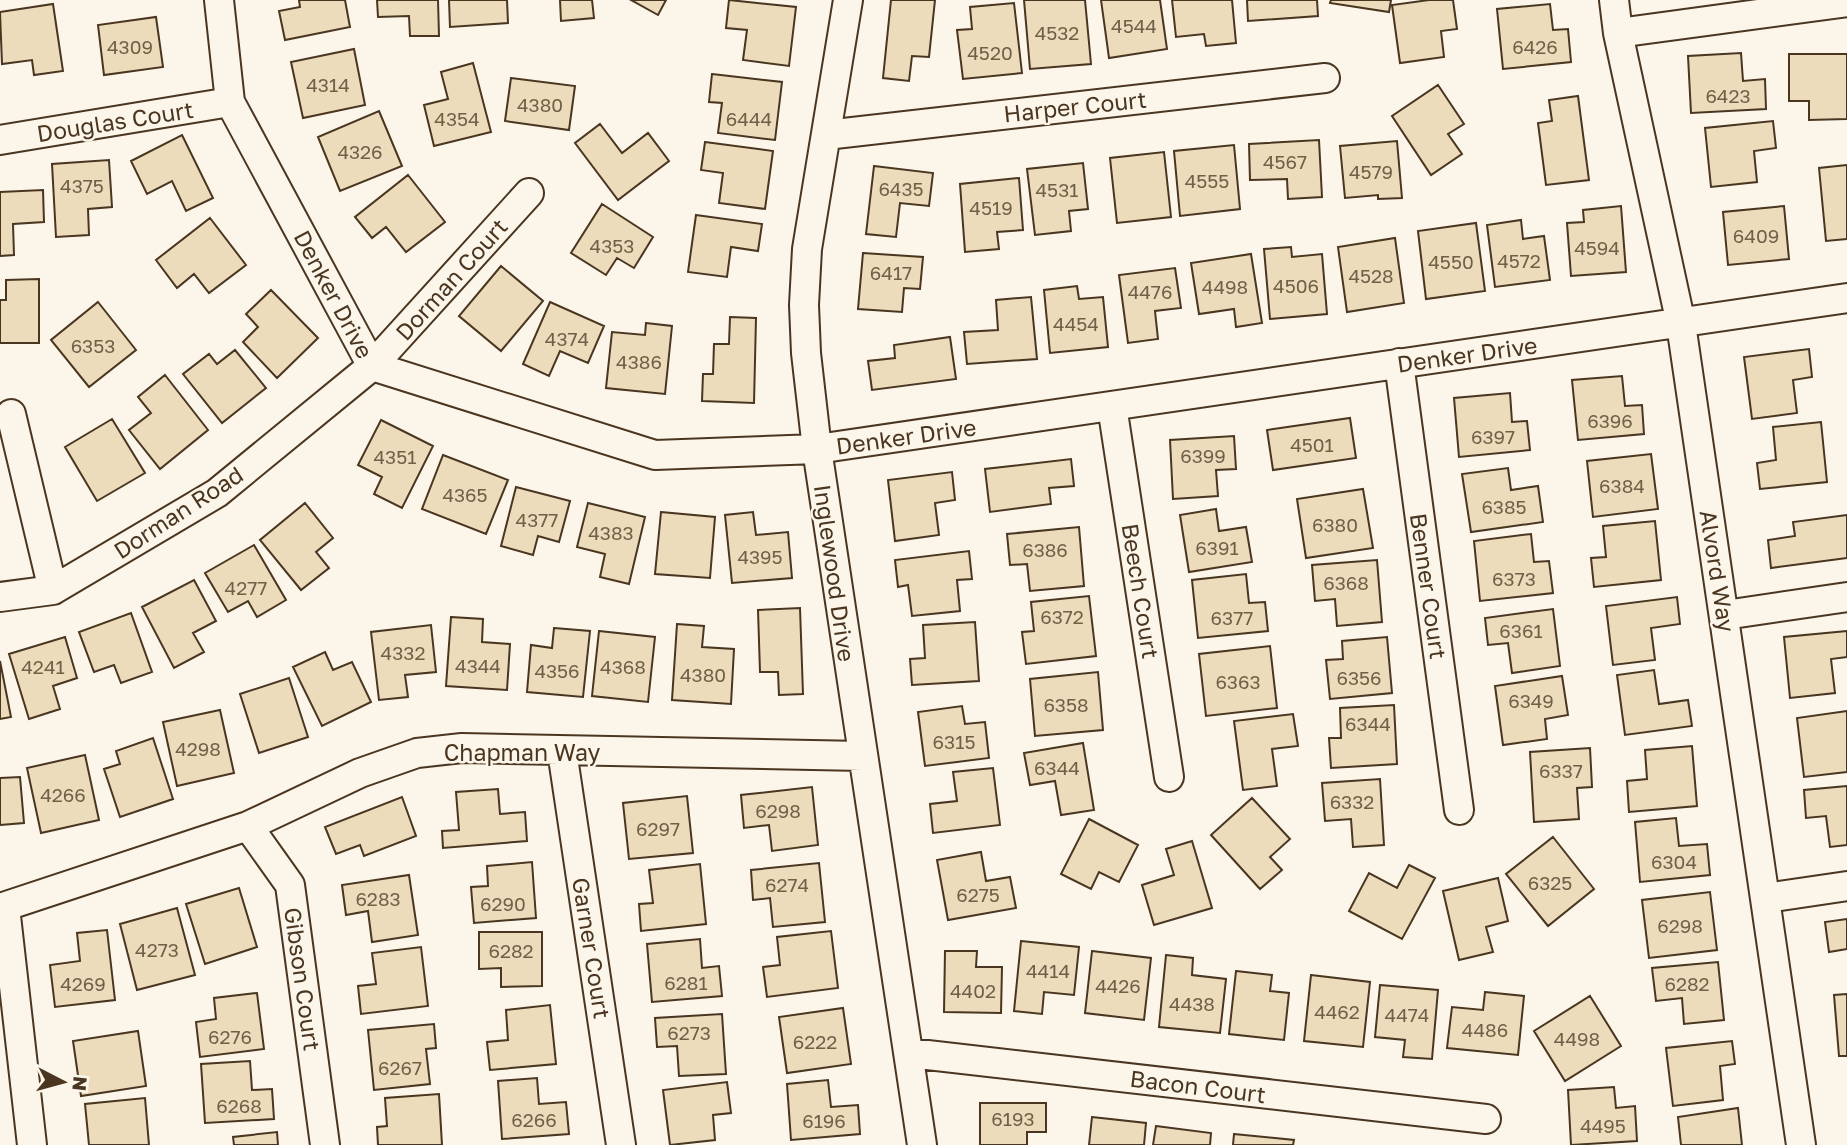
<svg xmlns="http://www.w3.org/2000/svg" width="1847" height="1145" font-family="'Golos Text',sans-serif">
<style>
.building{fill:#ecdcbc;stroke:#4a3520;stroke-width:2}
.lines{fill:none;stroke-linecap:round;stroke-linejoin:round}
.minor-casing{stroke:#4a3520;stroke-width:32}
.minor{stroke:#fbf6e9;stroke-width:28}
.labels{text-anchor:middle;dominant-baseline:central;stroke-width:5;stroke-linejoin:round;paint-order:stroke}
.number-label{font-size:19px;fill:#725f47}
.street-label{font-size:23px;fill:#4a3520;stroke:#fbf6e9}
</style>
<rect width="100%" height="100%" fill="#fbf6e9"/>
<!-- building -->
<path class="building" d="M299,0h46l5,27 -65,13 -6,-29 21,-4z
M377,0h61l1,36h-29l-1,-20 -31,1z
M449,0h58l1,23 -58,4z
M560,0h32l2,18 -33,3z
M631,0h35l-8,15z
M729,0l67,7 -7,59 -46,-6 4,-30 -21,-2z
M891,0h44l-6,57 -17,-1 -3,25 -26,-3z
M1024,0h61l6,64 -61,5z
M1101,0h59l7,49 -58,9z
M1172,0h60l4,43 -30,3 -2,-12 -28,3z
M1247,0h70l1,16 -70,5z
M1331,0h60l-2,12 -59,-9z
M1429,0h24l4,29 -16,2 3,26 -44,6 -8,-58z
M1014,3l8,70 -59,6 -6,-49 15,-1 -2,-22z
M53,4l10,67 -29,4 -2,-15 -30,4 -2,-52z
M1550,4l3,26 15,-1 3,33 -68,7 -6,-60z
M156,17l7,50 -59,8 -6,-50z
M354,49l11,56 -62,13 -12,-56z
M1741,53l2,28 22,-2 1,30 -75,4 -3,-57z
M1789,54h58v65l-38,1v-19h-20z
M473,63l18,69 -57,14 -10,-41 24,-6 -7,-27z
M712,74l70,8 -7,58 -57,-7 4,-30 -13,-1z
M511,78l64,8 -6,44 -64,-9z
M1438,85l26,39 -16,10 14,20 -31,21 -39,-59z
M1578,96l11,84 -43,5 -8,-62 14,-2 -3,-21z
M379,111l23,55 -62,25 -22,-54z
M1773,121l3,27 -22,3 3,31 -46,5 -6,-59z
M600,124l22,29 26,-20 21,28 -51,39 -43,-57z
M182,135l31,63 -27,13 -14,-30 -25,13 -16,-33z
M1319,140l3,57 -34,2 -1,-20 -37,1 -1,-36z
M1397,141l5,57 -24,1v-4l-33,3 -5,-52z
M705,142l68,9 -8,58 -46,-6 4,-30 -22,-3z
M1234,145l6,64 -60,7 -6,-65z
M1164,152l7,65 -54,6 -7,-65z
M109,160l3,47 -24,2 1,26 -33,2 -4,-73z
M1083,163l5,46 -19,2 2,20 -36,4 -8,-66z
M1847,165v74l-21,2 -7,-73z
M874,166l59,7 -4,33 -29,-3 -4,34 -30,-3z
M408,175l37,47 -39,30 -20,-25 -14,11 -17,-21z
M1019,178l4,52 -26,2 2,17 -34,3 -5,-68z
M43,190l1,32 -31,2 1,31 -14,1v-64z
M602,204l51,33 -19,31 -17,-10 -11,17 -35,-22z
M1621,206l5,66 -55,4 -4,-53 17,-1 -1,-12z
M1784,206l5,53 -61,6 -5,-53z
M696,215l66,9 -4,27 -27,-4 -4,30 -39,-5z
M210,218l36,47 -37,28 -15,-19 -17,14 -21,-28z
M1521,220l2,19 21,-3 6,44 -55,7 -8,-62z
M1476,223l9,68 -59,8 -8,-68z
M1395,238l9,65 -57,9 -9,-65z
M1291,247l1,10 30,-3 5,60 -57,5 -6,-70z
M863,253l60,4 -3,32 -16,-1 -2,24 -44,-3z
M1251,254l11,69 -26,4 -2,-18 -35,5 -8,-51z
M501,266l42,35 -42,50 -42,-35z
M1175,268l6,40 -26,3 3,28 -30,4 -9,-68z
M39,279v64h-39v-43h6v-20z
M1077,286l2,13 24,-2 5,50 -58,6 -6,-63z
M271,290l47,48 -41,40 -34,-36 15,-15 -12,-13z
M1031,297l6,62 -70,5 -3,-32 34,-2 -2,-30z
M98,302l38,48 -47,37 -38,-47z
M550,302l54,24 -16,37 -28,-12 -11,25 -26,-12z
M730,317l26,1 -2,85 -52,-2 1,-27h10l1,-30h15z
M646,323l26,3 -7,68 -59,-6 6,-56 33,3z
M950,337l6,42 -84,11 -4,-29 27,-3 -1,-13z
M1809,349l3,28 -19,3 4,33 -45,6 -8,-62z
M235,350l31,38 -44,35 -39,-49 26,-20 8,10z
M165,375l43,55 -48,39 -31,-39 22,-17 -13,-16z
M1622,376l3,30 17,-1 2,29 -66,6 -6,-60z
M1510,393l2,29 15,-1 3,29 -71,7 -5,-59z
M1350,418l6,40 -83,12 -6,-40z
M112,419l33,54 -48,28 -32,-54z
M381,420l52,26 -31,62 -28,-14 8,-17 -24,-12z
M1821,422l6,60 -67,7 -3,-26 19,-3 -3,-33z
M1234,436l2,33 -20,1 2,26 -45,3 -3,-59z
M1651,454l7,55 -65,8 -6,-56z
M443,455l65,25 -22,54 -64,-25z
M1071,459l3,27 -25,2 2,16 -61,8 -5,-43z
M1508,468l3,22 27,-4 5,36 -72,10 -9,-58z
M952,472l3,28 -20,3 4,32 -44,6 -7,-61z
M516,487l54,14 -11,41 -21,-6 -5,19 -32,-9z
M1363,489l10,59 -67,10 -9,-59z
M305,503l28,35 -17,14 13,16 -28,22 -41,-50z
M588,503l57,14 -16,67 -29,-7 5,-23 -28,-7z
M1216,509l3,22 27,-4 6,35 -63,10 -9,-57z
M661,512l54,5 -5,61 -55,-4z
M753,512l3,23 32,-3 4,46 -60,5 -7,-68z
M1847,515v43l-76,10 -3,-28 27,-4 -2,-14z
M1655,521l6,59 -67,7 -3,-29 15,-1 -3,-31z
M1079,527l5,59 -54,5 -3,-27 -17,1 -3,-31z
M1531,534l3,28 15,-1 4,32 -73,8 -6,-60z
M254,545l32,55 -29,17 -9,-16 -20,11 -23,-39z
M969,551l3,28 -15,1 3,31 -48,5 -4,-31 -10,2 -3,-27z
M1377,560l5,62 -45,4 -2,-27 -20,2 -3,-36z
M1246,574l3,29 16,-1 3,29 -70,7 -6,-58z
M194,580l22,41 -23,12 11,19 -30,16 -32,-61z
M1089,596l7,60 -70,8 -4,-32 12,-1 -3,-29z
M1677,597l3,27 -29,4 4,32 -42,5 -7,-59z
M800,608l3,86 -24,1 -1,-23h-18l-2,-62z
M1553,609l7,57 -48,7 -4,-30 -20,2 -3,-27z
M131,613l21,59 -31,11 -7,-18 -20,7 -15,-40z
M451,617l32,2 -1,23 28,2 -3,46 -61,-4z
M975,622l4,59 -67,4 -2,-26 15,-1 -2,-33z
M677,624l27,2 -2,21 32,2 -3,55 -59,-4z
M431,625l5,47 -31,3 3,22 -29,3 -8,-68z
M554,628l36,3 -7,66 -56,-5 4,-47 21,3z
M599,631l56,6 -7,65 -56,-6z
M1847,631v26l-16,2 4,34 -45,5 -6,-61z
M65,637l12,41 -24,8 7,23 -31,10 -20,-65z
M1387,637l5,56 -62,6 -4,-39 17,-1 -1,-18z
M1270,646l7,62 -71,8 -7,-62z
M325,652l8,18 19,-8 19,40 -49,24 -29,-59z
M0,661l11,56 -11,2z
M1654,670l5,34 29,-4 4,26 -67,9 -8,-60z
M1098,672l5,58 -68,6 -5,-57z
M1562,676l6,39 -23,4 2,20 -44,6 -8,-59z
M289,678l19,59 -49,16 -19,-59z
M1394,705l3,59 -66,4 -2,-30h12l-1,-30z
M962,706l3,18 20,-2 4,36 -64,8 -7,-54z
M220,710l14,63 -57,13 -14,-64z
M1847,711v61l-43,5 -7,-59z
M1293,714l5,32 -26,3 5,37 -34,4 -9,-69z
M153,738l20,61 -53,18 -16,-48 16,-5 -4,-13z
M1083,743l11,67 -33,5 -6,-34 -25,4 -6,-32z
M1692,746l5,60 -68,6 -2,-31 20,-2 -2,-29z
M1590,748l2,39 -15,1 2,31 -45,3 -4,-70z
M85,755l14,65 -58,13 -14,-65z
M993,768l7,57 -67,8 -3,-29 27,-3 -4,-29z
M20,777l4,46 -24,2v-47z
M1380,779l4,66 -31,2 -2,-28 -26,2 -3,-38z
M1847,786v59l-17,2 -4,-31 -20,2 -2,-28z
M812,787l6,58 -46,6 -3,-26 -25,3 -3,-33z
M498,789l2,25 25,-2 2,29 -84,7 -1,-17 17,-1 -3,-38z
M687,796l6,57 -64,6 -6,-56z
M402,797l14,39 -52,20 -4,-11 -24,9 -11,-27z
M1252,798l38,41 -20,18 12,13 -22,19 -49,-54z
M1676,818l3,28 28,-2 3,31 -70,7 -5,-60z
M1089,819l49,26 -19,37 -20,-10 -8,17 -30,-15z
M1553,837l41,52 -46,37 -42,-52z
M1192,841l20,67 -58,17 -12,-40 32,-10 -8,-26z
M981,852l5,29 24,-4 6,31 -68,12 -11,-60z
M532,862l4,56 -62,5 -3,-36 17,-1 -1,-20z
M819,863l6,59 -52,5 -3,-29 -17,2 -2,-30z
M700,864l6,60 -65,7 -2,-27 14,-1 -4,-33z
M1409,865l26,13 -33,61 -53,-28 20,-38 28,15z
M409,875l9,60 -46,7 -4,-31 -22,4 -4,-30z
M1498,878l10,43 -22,6 7,25 -34,8 -16,-69z
M239,888l18,59 -52,17 -19,-60z
M1710,892l7,58 -68,8 -7,-58z
M177,908l18,67 -58,15 -17,-66z
M1847,919v30l-18,3 -4,-30z
M107,930l8,70 -60,7 -5,-42 30,-4 -3,-28z
M831,931l7,57 -71,9 -4,-30 17,-2 -3,-28z
M479,932h63v54l-41,1v-19l-22,1z
M700,939l2,29 17,-2 3,30 -70,6 -5,-58z
M1021,941l58,6 -5,48 -30,-3 -2,22 -28,-3z
M421,947l7,59 -67,8 -3,-28 18,-2 -4,-31z
M945,951h32l-1,16h26l-1,46 -57,-1z
M1092,951l59,7 -7,62 -59,-7z
M1166,955l27,3 -1,17 34,4 -6,54 -61,-6z
M1718,962l6,58 -40,4 -2,-26 -26,3 -4,-33z
M1236,971l36,4 -2,16 19,2 -5,47 -55,-6z
M1311,975l59,7 -7,65 -59,-6z
M1380,985l58,5 -6,69 -29,-2 2,-17 -30,-3z
M1485,992l39,4 -6,59 -71,-7 5,-41 31,3z
M257,993l7,56 -64,8 -4,-35 20,-3 -2,-21z
M1847,994v62h-8l-5,-61z
M1590,996l31,50 -56,35 -31,-50z
M550,1005l6,59 -66,6 -3,-28 21,-2 -2,-30z
M843,1008l8,56 -64,9 -8,-56z
M722,1014l4,60 -47,2 -2,-30 -20,1 -2,-29z
M434,1024l2,24 -10,1 4,35 -56,6 -6,-60z
M138,1031l8,55 -65,10 -8,-55z
M1732,1041l3,23 -15,2 3,34 -50,6 -7,-58z
M250,1061l2,29 20,-1 2,30 -69,4 -4,-59z
M537,1078l2,26 27,-2 3,32 -67,5 -4,-58z
M828,1080l3,27 27,-2 2,29 -69,6 -4,-56z
M727,1082l4,31 -18,2 2,25 -45,5 -7,-55z
M1614,1087l2,21 19,-2 2,35 -66,4 -3,-55z
M439,1094l3,51h-64l-1,-18 10,-1 -2,-28z
M145,1098l4,47h-60l-4,-41z
M980,1103h66v29h-19v13h-47z
M1738,1108l4,37h-61l-3,-28z
M1092,1117l54,6 -2,22h-55z
M1156,1126l55,7 -1,12h-57z
M277,1132l1,13h-44l-1,-8z
M1234,1134l60,6 -1,5h-60z"/>
<g class="lines">
<defs>
<path id="minor" d="M219,0l11,102 142,264 283,89 162,-6 1030,-151
M848,0l-41,249 -3,56 2,48 11,96 105,696
M1614,0l4,33 63,291 120,821
M1618,33l229,-31
M826,135l499,-57
M0,140l230,-38
M1399,363l60,447
M1112,406l57,371
M11,414l42,176
M0,597l53,-7 164,-97 155,-127 157,-173
M1725,615l122,-18
M562,751l59,394
M248,826l42,59 35,260
M1766,898l81,-12
M5,907l27,238
M0,908l248,-82 112,-53 57,-20 45,-5 400,8
M910,1053l576,66"/>
</defs>
<!-- minor casing -->
<use href="#minor" class="minor-casing"/>
<!-- minor -->
<use href="#minor" class="minor"/>
</g>
<g class="labels">
<!-- number labels -->
<g class="number-label">
<text x="1134" y="25">4544</text>
<text x="1057" y="32">4532</text>
<text x="130" y="46">4309</text>
<text x="1535" y="46">6426</text>
<text x="990" y="52">4520</text>
<text x="328" y="84">4314</text>
<text x="1728" y="95">6423</text>
<text x="540" y="104">4380</text>
<text x="457" y="118">4354</text>
<text x="749" y="118">6444</text>
<text x="360" y="151">4326</text>
<text x="1285" y="161">4567</text>
<text x="1371" y="171">4579</text>
<text x="1207" y="180">4555</text>
<text x="82" y="185">4375</text>
<text x="901" y="188">6435</text>
<text x="1057" y="189">4531</text>
<text x="991" y="207">4519</text>
<text x="1756" y="235">6409</text>
<text x="612" y="245">4353</text>
<text x="1597" y="247">4594</text>
<text x="1519" y="260">4572</text>
<text x="1451" y="261">4550</text>
<text x="891" y="272">6417</text>
<text x="1371" y="275">4528</text>
<text x="1296" y="285">4506</text>
<text x="1225" y="286">4498</text>
<text x="1150" y="291">4476</text>
<text x="1076" y="323">4454</text>
<text x="567" y="338">4374</text>
<text x="93" y="345">6353</text>
<text x="639" y="361">4386</text>
<text x="1610" y="420">6396</text>
<text x="1493" y="436">6397</text>
<text x="1312" y="444">4501</text>
<text x="1203" y="455">6399</text>
<text x="395" y="456">4351</text>
<text x="1622" y="485">6384</text>
<text x="465" y="494">4365</text>
<text x="1504" y="506">6385</text>
<text x="537" y="519">4377</text>
<text x="1335" y="524">6380</text>
<text x="611" y="532">4383</text>
<text x="1217" y="547">6391</text>
<text x="1045" y="549">6386</text>
<text x="760" y="556">4395</text>
<text x="1514" y="578">6373</text>
<text x="1346" y="582">6368</text>
<text x="246" y="587">4277</text>
<text x="1062" y="616">6372</text>
<text x="1232" y="617">6377</text>
<text x="1521" y="630">6361</text>
<text x="403" y="652">4332</text>
<text x="478" y="665">4344</text>
<text x="43" y="666">4241</text>
<text x="623" y="666">4368</text>
<text x="557" y="670">4356</text>
<text x="703" y="674">4380</text>
<text x="1359" y="677">6356</text>
<text x="1238" y="681">6363</text>
<text x="1531" y="700">6349</text>
<text x="1066" y="704">6358</text>
<text x="1368" y="723">6344</text>
<text x="954" y="741">6315</text>
<text x="198" y="748">4298</text>
<text x="1057" y="767">6344</text>
<text x="1561" y="770">6337</text>
<text x="63" y="794">4266</text>
<text x="1352" y="801">6332</text>
<text x="778" y="810">6298</text>
<text x="658" y="828">6297</text>
<text x="1674" y="861">6304</text>
<text x="1550" y="882">6325</text>
<text x="787" y="884">6274</text>
<text x="978" y="894">6275</text>
<text x="378" y="898">6283</text>
<text x="503" y="903">6290</text>
<text x="1680" y="925">6298</text>
<text x="157" y="949">4273</text>
<text x="511" y="950">6282</text>
<text x="1048" y="970">4414</text>
<text x="686" y="982">6281</text>
<text x="83" y="983">4269</text>
<text x="1687" y="983">6282</text>
<text x="1118" y="985">4426</text>
<text x="973" y="990">4402</text>
<text x="1192" y="1003">4438</text>
<text x="1337" y="1011">4462</text>
<text x="1407" y="1014">4474</text>
<text x="1485" y="1029">4486</text>
<text x="689" y="1032">6273</text>
<text x="230" y="1036">6276</text>
<text x="1577" y="1038">4498</text>
<text x="815" y="1041">6222</text>
<text x="400" y="1067">6267</text>
<text x="239" y="1105">6268</text>
<text x="1013" y="1118">6193</text>
<text x="534" y="1119">6266</text>
<text x="824" y="1120">6196</text>
<text x="1603" y="1125">4495</text>
</g>
<!-- street labels -->
<g class="street-label">
<text transform="translate(1075 106) rotate(-6)">Harper Court</text>
<text transform="translate(115 121) rotate(-9)">Douglas Court</text>
<text transform="translate(451 279) rotate(-48)">Dorman Court</text>
<text transform="translate(334 294) rotate(62)">Denker Drive</text>
<text transform="translate(1467 354) rotate(-8)">Denker Drive</text>
<text transform="translate(906 436) rotate(-8)">Denker Drive</text>
<text transform="translate(178 512) rotate(-33)">Dorman Road</text>
<text transform="translate(1718 571) rotate(81)">Alvord Way</text>
<text transform="translate(835 573) rotate(82)">Inglewood Drive</text>
<text transform="translate(1429 586) rotate(82)">Benner Court</text>
<text transform="translate(1141 591) rotate(81)">Beech Court</text>
<text x="522" y="752">Chapman Way</text>
<text transform="translate(592 948) rotate(81)">Garner Court</text>
<text transform="translate(303 979) rotate(82)">Gibson Court</text>
<text transform="translate(1198 1086) rotate(7)">Bacon Court</text>
</g>
</g>
<!-- north arrow -->
<g transform="translate(63 1082) rotate(96)" stroke="#fbf6e9" stroke-width="5" paint-order="stroke">
<path d="M0-5L12 26L0 18L-12 26Z" fill="#4a3520"/>
<text y="-10" font-size="19" font-weight="bold" text-anchor="middle" fill="#4a3520">N</text>
</g>
</svg>
